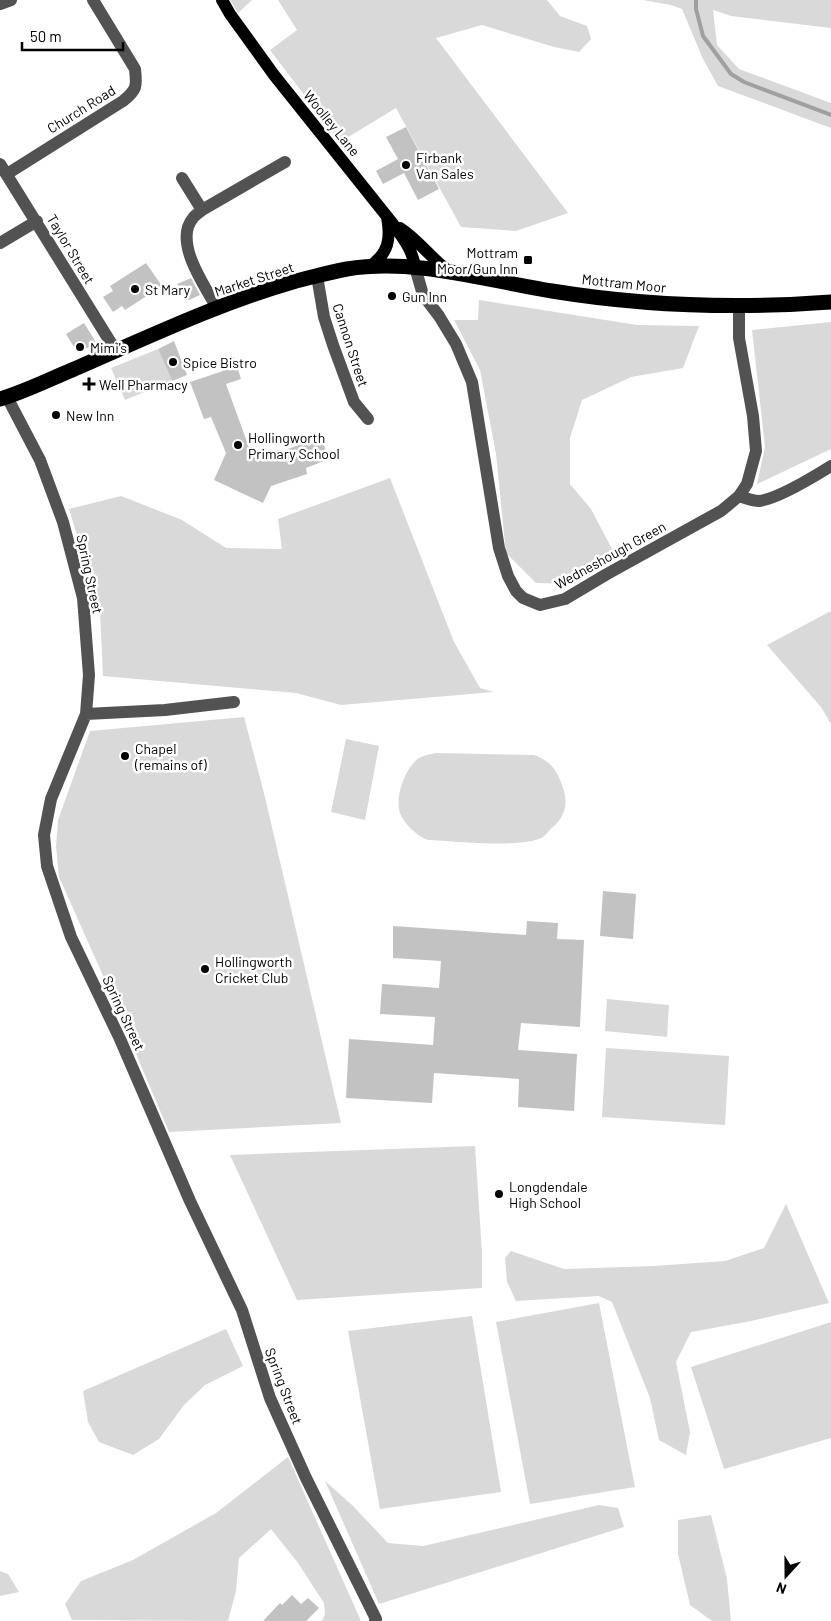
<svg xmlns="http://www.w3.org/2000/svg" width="831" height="1621" font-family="Barlow,sans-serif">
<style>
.green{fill:#d9d9d9}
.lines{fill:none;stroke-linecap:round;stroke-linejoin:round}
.stream{stroke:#a0a0a0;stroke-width:4}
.building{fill:#c2c2c2}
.minor{stroke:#525252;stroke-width:12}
.major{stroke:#000;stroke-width:12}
.highway{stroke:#000;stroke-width:15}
.poi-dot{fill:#000;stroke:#fff;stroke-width:2}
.labels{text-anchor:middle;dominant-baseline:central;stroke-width:5;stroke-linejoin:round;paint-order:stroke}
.street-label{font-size:14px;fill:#000;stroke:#fff}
.poi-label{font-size:14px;fill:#000;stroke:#fff;text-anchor:start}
</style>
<rect width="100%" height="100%" fill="#fff"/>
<!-- green -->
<path class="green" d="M230,0h22l-14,13z
M278,0h269l13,16 27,10 4,13 -12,13 -25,-5 -72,-22 -46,13 132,175 -52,18 -55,-4 -65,-119 -56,34 -70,-92 27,-20z
M643,0h188v28l-100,-12 -18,-6 4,35 22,24 92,34v25l-113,-42 -15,-27 -21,-50 -11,-4z
M479,300l158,25 62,1 -16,42 -52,9 -49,23 -12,38v46l21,25 22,42 -39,33 -38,-1 -30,-30 -10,-99 -16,-84 -26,-50h24z
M831,322v127l-74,35 8,-37 -13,-117z
M158,349l14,32 -47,19 -14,-32z
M390,478l64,164 26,46 14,4 -153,13 -45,-12 -193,-17 -3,-65 -31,-102 52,-13 61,24 44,28 56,1 -4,-30z
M831,611v113l-10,-17 -54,-62z
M244,717l20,76 77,330 -172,9 -64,-152 -46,-103 -3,-31 2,-26 32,-89z
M346,739l33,7 -14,74 -34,-8z
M436,753l98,2c19,7 24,17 30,36 4,14 0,26 -10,35 -4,3 -7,8 -11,11 -22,12 -89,4 -115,3 -11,-4 -24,-16 -28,-27 -6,-15 6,-49 21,-56 4,-2 10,-3 15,-4z
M607,999l62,6 -2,32 -62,-6z
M606,1048l123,8 -4,69 -123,-8z
M475,1146l7,107v35l-185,12 -67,-145z
M786,1204l43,99 -78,18 -60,11 -15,30 14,70 -4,23 -27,-15 -9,-42 -38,-96 -13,-6 -83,5 -9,-19 -2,-24 6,-7 53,18 90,-3 71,-5 39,-13z
M599,1303l36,184 -105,17 -34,-182z
M472,1316l29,176 -121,17 -32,-178z
M831,1322v116l-107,31 -33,-102z
M226,1329l17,37 -38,19 -21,20 -25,34 -26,16 -34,-13 -11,-20 -5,-31z
M288,1457l73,164h-39l3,-7 -1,-11 -26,-40 -27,-34 -32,29 -3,33 -8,30 -156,-1 -7,-16 16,-23 52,-21 83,-47z
M325,1481l27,24 36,38 35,3 176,-41 19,3 6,19 -245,77z
M711,1515l16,64 4,42h-19l-22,-16 -12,-51v-34z
M0,1571l8,3 11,18 -19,4z"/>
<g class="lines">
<!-- stream -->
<path class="stream" d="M696,0v9l7,27 28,38 13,8 87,33"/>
</g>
<!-- building -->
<path class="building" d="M406,127l33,62 -21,11 -14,-27 -21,11 -7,-13 22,-12 -12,-22z
M146,263l16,23 -37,24 -3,-4 -9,6 -10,-15 10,-6 -3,-5z
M191,278l9,17 -11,5 -12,-16z
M84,323l13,21 -20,8 -11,-18z
M174,341l13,34 -15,6 -14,-32z
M234,357l7,22 -15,5 25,69 12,5 58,-21 8,22 -23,9 1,6 -36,12 -8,17 -49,-23 12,-27 -15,-36 -7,2 -14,-37 33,-11 -3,-11z
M603,891l33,3 -3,45 -33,-3z
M527,921l31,2 -1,16 27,1 -4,87 -59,-4 -3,27 59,4 -3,57 -56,-4 1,-28 -85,-6 -2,30 -86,-5 3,-59 84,6 2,-28 -55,-3 2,-30 57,4 2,-27 -48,-3v-32l133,9z
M292,1595l9,9 7,-6 11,10 -13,13h-43l17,-18 2,2z"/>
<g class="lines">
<!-- minor -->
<path class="minor" d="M0,4l11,-4
M0,164l116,187
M7,174l116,-73c14,-11 14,-15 12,-32l-42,-69
M182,178l20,32
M0,243l37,-22
M415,267l8,28 16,21 17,28 16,38 27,166 9,28 8,15 7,7 17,7 25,-6 42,-25 114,-63 18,-15 8,-12 9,-33 -3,-35 -14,-78v-33
M317,276l7,41 9,28 21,57 14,17
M217,308c-12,-22 -44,-66 -24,-90 2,-3 6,-5 9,-8l83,-48
M7,397l33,63 23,62 20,76 6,77 -3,39 -35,85 -7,36 3,31 24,71 49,102 70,162 52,109 28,88 36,80 70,141 -1,2
M739,496c6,2 14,5 20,5 18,-2 56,-25 72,-35
M86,714l79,-4 69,-8"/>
<!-- major -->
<path class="major" d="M222,0l8,14 44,61 119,149c10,14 20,27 22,43
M400,228c19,12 31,31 50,44
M369,267c20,-14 22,-28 18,-50"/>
<!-- highway -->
<path class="highway" d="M0,399c24,-7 48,-19 72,-29 74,-32 147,-67 224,-89 17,-4 34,-9 51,-12 68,-11 137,11 205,22 92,15 186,18 279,11"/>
</g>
<!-- markers -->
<g class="poi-dot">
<circle cx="406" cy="165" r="5"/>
<rect x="523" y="255" width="10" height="10" rx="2.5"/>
<circle cx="135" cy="289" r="5"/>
<circle cx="392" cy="296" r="5"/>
<circle cx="80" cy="347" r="5"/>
<circle cx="173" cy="362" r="5"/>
<path d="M86.5 376.5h5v5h5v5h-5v5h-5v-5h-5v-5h5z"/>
<circle cx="56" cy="415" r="5"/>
<circle cx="238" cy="445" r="5"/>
<circle cx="125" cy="756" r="5"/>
<circle cx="205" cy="969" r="5"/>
<circle cx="499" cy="1194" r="5"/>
</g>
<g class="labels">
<!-- street labels -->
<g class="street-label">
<text transform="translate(81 109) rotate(-32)">Church Road</text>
<text transform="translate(332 123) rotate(51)">Woolley Lane</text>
<text transform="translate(71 249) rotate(59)">Taylor Street</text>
<text transform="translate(254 279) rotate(-18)">Market Street</text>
<text transform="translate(624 283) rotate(6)">Mottram Moor</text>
<text transform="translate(351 345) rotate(72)">Cannon Street</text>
<text transform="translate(610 555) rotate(-29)">Wedneshough Green</text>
<text transform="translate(90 574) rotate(78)">Spring Street</text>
<text transform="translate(124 1013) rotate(65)">Spring Street</text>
<text transform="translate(284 1386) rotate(69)">Spring Street</text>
</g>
<!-- poi labels -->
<g class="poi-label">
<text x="416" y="157">Firbank<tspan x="416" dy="16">Van Sales</tspan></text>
<text x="518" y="252" text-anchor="end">Mottram<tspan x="518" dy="16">Moor/Gun Inn</tspan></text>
<text x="145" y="289">St Mary</text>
<text x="402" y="296">Gun Inn</text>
<text x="90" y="347">Mimi's</text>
<text x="183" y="362">Spice Bistro</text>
<text x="99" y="384">Well Pharmacy</text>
<text x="66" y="415">New Inn</text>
<text x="248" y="437">Hollingworth<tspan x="248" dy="16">Primary School</tspan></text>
<text x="135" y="748">Chapel<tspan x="135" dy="16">(remains of)</tspan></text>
<text x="215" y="961">Hollingworth<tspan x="215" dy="16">Cricket Club</tspan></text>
<text x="509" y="1186">Longdendale<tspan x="509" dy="16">High School</tspan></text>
</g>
</g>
<!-- north arrow -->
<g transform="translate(786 1576) rotate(201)" stroke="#ffffff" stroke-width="4" paint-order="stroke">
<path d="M0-4L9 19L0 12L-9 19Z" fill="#000000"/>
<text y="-8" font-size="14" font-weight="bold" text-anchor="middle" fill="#000000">N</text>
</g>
<!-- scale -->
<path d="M22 42v8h101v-8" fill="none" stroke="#000000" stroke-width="2.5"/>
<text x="30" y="42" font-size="15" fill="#000000" stroke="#ffffff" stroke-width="4" paint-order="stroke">50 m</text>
</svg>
